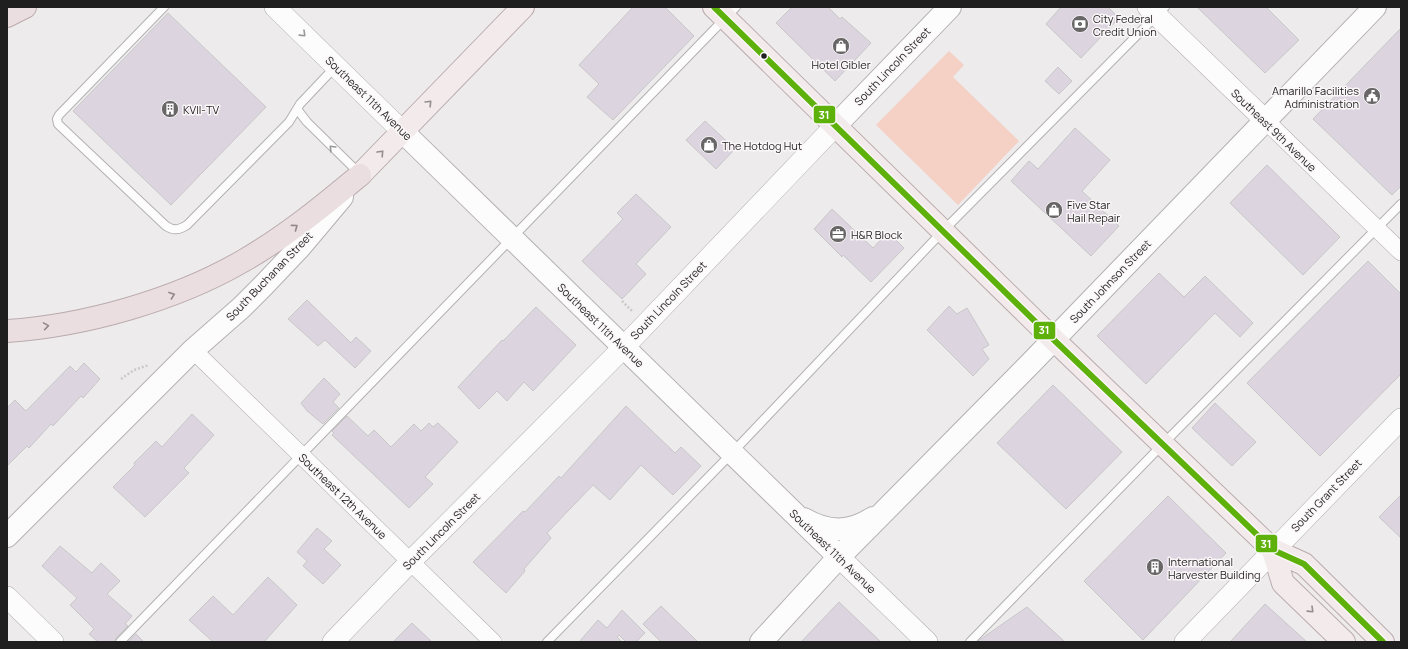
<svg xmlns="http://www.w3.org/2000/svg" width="1408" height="649" font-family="Manrope,sans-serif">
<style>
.green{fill:#f4d0c5}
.building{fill:#dcd4df;stroke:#c8c7c8}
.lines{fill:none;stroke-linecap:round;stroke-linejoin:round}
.service-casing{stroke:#b3b1b2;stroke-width:10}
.minor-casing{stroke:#b3b1b2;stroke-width:18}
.tertiary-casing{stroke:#b3b1b2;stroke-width:22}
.secondary-casing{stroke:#b3b1b2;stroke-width:24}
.primary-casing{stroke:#baabae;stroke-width:24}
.motorway-casing{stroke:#baabae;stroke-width:24}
.path{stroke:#cbcaca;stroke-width:2.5;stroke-dasharray:2 2;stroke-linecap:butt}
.service{stroke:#fcfcfc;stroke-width:8}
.minor{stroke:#fcfcfc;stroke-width:17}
.tertiary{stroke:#fcfcfc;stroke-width:21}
.secondary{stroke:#fcfcfc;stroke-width:22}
.primary{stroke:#f2eaeb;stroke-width:22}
.motorway{stroke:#ebdee0;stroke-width:22}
.bus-1-casing{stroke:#fbf7f9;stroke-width:9}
.bus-1{stroke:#5eb10b;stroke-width:6}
.oneway{stroke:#999}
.oneway2{stroke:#948f8f}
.oneway3{stroke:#908889}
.bus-dot{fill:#201f1f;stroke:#fbf7f9;stroke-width:1.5}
.labels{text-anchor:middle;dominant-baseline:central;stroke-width:3;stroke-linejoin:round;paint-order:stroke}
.poi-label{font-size:11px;fill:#201f1f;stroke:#fbf7f9;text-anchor:start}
.street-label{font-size:11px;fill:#201f1f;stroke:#fbf7f9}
.line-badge{stroke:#fbf7f9;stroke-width:1.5}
.badge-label{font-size:11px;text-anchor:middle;font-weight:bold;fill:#fff}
</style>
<rect width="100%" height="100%" fill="#edebec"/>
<!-- green -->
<path class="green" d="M949,51l15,14 -11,12 66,64 -61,64 -82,-80z"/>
<!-- building -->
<path class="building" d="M633,7h32l29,29 -81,84 -26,-23 12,-13 -20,-19z
M792,7h36l12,12 2,-2 29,26 -36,38 -59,-58z
M1061,7h47l11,11 -38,40 -35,-34z
M1197,7h69l33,33 -34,33z
M168,13l98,94 -95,98 -98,-94z
M1401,28v158l-9,9 -79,-76z
M1058,67l14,14 -13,13 -14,-13z
M705,121l30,28 -19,20 -30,-29z
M1075,128l35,32 -28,31 37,35 -28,30 -80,-75 18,-20 9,8z
M1267,165l73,72 -37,38 -73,-72z
M636,194l35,33 -35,37 10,10 -24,25 -40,-38 41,-42 -6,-6z
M832,209l41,39 15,-16 16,16 -33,34 -28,-27 -1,2 -28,-28z
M1368,261l33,33v80l-81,82 -73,-73z
M1159,273l25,24 21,-21 48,47 -13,14 -25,-24 -69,71 -49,-48z
M307,300l44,43 5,-6 15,14 -16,17 -30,-28 -7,6 -30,-27z
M949,306l8,8 10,-6 22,37 -7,4 7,10 -16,17 -46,-46z
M536,307l40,38 -43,46 -9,-9 -17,19 -10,-10 -18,18 -21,-22 44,-47 1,1z
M84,363l16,16 -17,19 -2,-2 -28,30 -2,-2 -22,24 -2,-2 -20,20v-58l8,-8 11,11 44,-45 6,6z
M324,378l16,16 -7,8 6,6 -16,16 -16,-13 -6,-8z
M1053,385l69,67 -56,57 -69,-66z
M1215,403l41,39 -24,24 -40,-38z
M626,406l49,47 6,-6 20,19 -28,29 -32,-30 -31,35 -17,-15 -46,48 4,5 -27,31 1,2 -19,22 -33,-31 50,-51 2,1 34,-36 2,2z
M192,414l22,21 -30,33 5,5 -44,44 -32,-30 22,-22 -1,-2 22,-22 6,6z
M347,416l21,20 6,-6 17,17 23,-23 7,7 8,-8 4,4 5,-4 20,19 -33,35 8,7 -24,24 -77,-73 2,-2 -2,-2z
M1401,495v43l-22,-21z
M1168,496l58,57 -83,87 -59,-59z
M317,528l15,13 -8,8 17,16 -18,19 -20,-18 4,-5 -10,-9z
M60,546l32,27 9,-10 19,18 -13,13 25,22 -7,8 3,2 -12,12 -1,4h-17l-9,-8 5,-5 -24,-24 7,-7 -35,-32z
M268,577l29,28 -33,37h-51l-24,-22 24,-24 20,19z
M839,602l42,40h-80z
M1265,604l42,38h-77z
M661,606l37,36h-37l-18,-18z
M1027,607l38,35h-87v-1z
M622,610l23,23 -9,9h-10l-7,-7 -2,2 5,5h-43l19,-22 9,8z
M412,623l20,19h-39z
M136,634l8,8h-16z"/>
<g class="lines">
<defs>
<path id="service" d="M164,7l-105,108 -2,4 1,5 108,102c8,5 13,4 21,-1l102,-103 11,-18 36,-38
M297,109l10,13 53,52
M120,642l616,-635
M547,642l186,-190 210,-221 222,-224
M970,642l193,-198 238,-240"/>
<path id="minor" d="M1266,121l135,131
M193,350l300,292"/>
<path id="tertiary" d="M275,7l127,124
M1148,7l118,114
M839,557l88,85
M7,597l46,45
M333,642l77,-80 213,-214 212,-222
M1185,642l216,-223"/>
<path id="secondary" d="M835,126l115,-119
M402,131l437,426
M804,519c24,14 46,14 69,-1
M7,536l186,-186 49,-43 21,-21 37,-39 42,-50
M761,642l78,-85 191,-193 345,-357"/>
<path id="primary" d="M714,7l339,332 220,211 31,14 79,78
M360,175l163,-168
M1273,550l10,33 61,59"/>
<path id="motorway" d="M7,16l18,-9
M7,331c77,-5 169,-31 236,-70 42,-24 80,-55 117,-86"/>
</defs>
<!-- service casing -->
<use href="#service" class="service-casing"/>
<!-- minor casing -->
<use href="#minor" class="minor-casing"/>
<!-- tertiary casing -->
<use href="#tertiary" class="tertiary-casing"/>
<!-- secondary casing -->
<use href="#secondary" class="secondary-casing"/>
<!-- primary casing -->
<use href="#primary" class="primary-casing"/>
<!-- motorway casing -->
<use href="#motorway" class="motorway-casing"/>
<!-- path -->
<path class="path" d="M622,301l10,10
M121,379l13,-9 15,-5"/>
<!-- service -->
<use href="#service" class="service"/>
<!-- minor -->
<use href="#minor" class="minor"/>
<!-- tertiary -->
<use href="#tertiary" class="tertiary"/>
<!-- secondary -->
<use href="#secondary" class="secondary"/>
<!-- primary -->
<use href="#primary" class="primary"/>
<!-- motorway -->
<use href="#motorway" class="motorway"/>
<defs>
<path id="bus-1" d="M714,7l339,332 220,211 31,14 79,78"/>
</defs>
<!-- bus-1 casing -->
<use href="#bus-1" class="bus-1-casing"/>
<!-- bus-1 -->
<use href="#bus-1" class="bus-1"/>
</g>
<!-- one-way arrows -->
<defs><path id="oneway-chevron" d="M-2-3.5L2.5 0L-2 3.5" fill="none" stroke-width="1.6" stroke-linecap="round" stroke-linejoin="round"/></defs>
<g class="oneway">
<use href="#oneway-chevron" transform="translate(303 34) rotate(44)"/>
<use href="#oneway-chevron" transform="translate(332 148) rotate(-135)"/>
</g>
<g class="oneway2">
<use href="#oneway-chevron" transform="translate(429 103) rotate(-46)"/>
<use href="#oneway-chevron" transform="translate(381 153) rotate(-47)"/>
<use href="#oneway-chevron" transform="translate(1311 610) rotate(44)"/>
</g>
<g class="oneway3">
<use href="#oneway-chevron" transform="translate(295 227) rotate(-36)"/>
<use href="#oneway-chevron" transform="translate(172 295) rotate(-20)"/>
<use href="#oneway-chevron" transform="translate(46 326) rotate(-9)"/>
</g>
<!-- icons -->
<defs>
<symbol id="bank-disc" viewBox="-11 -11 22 22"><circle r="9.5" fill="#686667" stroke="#fbf7f9"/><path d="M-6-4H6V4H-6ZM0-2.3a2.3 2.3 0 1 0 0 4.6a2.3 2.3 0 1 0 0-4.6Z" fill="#fff"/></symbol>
<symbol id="shop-disc" viewBox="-11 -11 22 22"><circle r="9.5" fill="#686667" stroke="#fbf7f9"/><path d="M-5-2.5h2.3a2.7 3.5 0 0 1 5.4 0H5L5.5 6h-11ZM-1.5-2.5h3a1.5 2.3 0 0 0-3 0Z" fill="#fff"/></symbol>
<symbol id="civic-disc" viewBox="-11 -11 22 22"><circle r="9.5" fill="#686667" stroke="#fbf7f9"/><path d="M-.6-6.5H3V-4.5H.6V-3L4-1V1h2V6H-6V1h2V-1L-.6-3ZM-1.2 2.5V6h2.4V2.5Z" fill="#fff"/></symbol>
<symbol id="building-disc" viewBox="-11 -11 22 22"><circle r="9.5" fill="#686667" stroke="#fbf7f9"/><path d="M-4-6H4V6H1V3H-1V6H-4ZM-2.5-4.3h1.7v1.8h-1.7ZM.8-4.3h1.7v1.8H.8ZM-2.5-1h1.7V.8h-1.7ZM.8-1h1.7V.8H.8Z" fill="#fff"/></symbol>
<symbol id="office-disc" viewBox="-11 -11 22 22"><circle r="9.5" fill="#686667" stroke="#fbf7f9"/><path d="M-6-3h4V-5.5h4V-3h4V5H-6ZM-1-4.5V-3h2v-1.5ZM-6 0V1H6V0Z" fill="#fff"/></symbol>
</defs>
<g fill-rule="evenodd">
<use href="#bank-disc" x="1070" y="14" width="20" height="20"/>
<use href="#shop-disc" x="831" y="36" width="20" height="20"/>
<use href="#civic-disc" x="1362" y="86" width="20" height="20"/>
<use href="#building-disc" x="160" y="99" width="20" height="20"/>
<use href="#shop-disc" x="699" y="135" width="20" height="20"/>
<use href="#shop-disc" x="1044" y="200" width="20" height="20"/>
<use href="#office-disc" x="828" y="224" width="20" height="20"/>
<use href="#building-disc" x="1145" y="557" width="20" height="20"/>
</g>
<!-- markers -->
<circle class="bus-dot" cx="764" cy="56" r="3.5"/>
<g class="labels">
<!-- poi labels -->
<g class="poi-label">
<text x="1093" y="18">City Federal<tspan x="1093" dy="13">Credit Union</tspan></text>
<text x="841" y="64" text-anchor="middle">Hotel Gibler</text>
<text x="1359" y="90" text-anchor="end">Amarillo Facilities<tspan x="1359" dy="13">Administration</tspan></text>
<text x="183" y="109">KVII-TV</text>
<text x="722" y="145">The Hotdog Hut</text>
<text x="1067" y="204">Five Star<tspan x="1067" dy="13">Hail Repair</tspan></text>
<text x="851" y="234">H&amp;R Block</text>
<text x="1168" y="561">International<tspan x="1168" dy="13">Harvester Building</tspan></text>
</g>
<!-- street labels -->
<g class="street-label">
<text transform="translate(892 66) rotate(-46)">South Lincoln Street</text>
<text transform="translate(369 98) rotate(44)">Southeast 11th Avenue</text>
<text transform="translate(1274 130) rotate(44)">Southeast 9th Avenue</text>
<text transform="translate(269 276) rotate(-46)">South Buchanan Street</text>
<text transform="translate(1110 281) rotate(-46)">South Johnson Street</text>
<text transform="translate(668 300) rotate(-46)">South Lincoln Street</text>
<text transform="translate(601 325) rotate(44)">Southeast 11th Avenue</text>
<text transform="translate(1326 495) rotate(-46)">South Grant Street</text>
<text transform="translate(343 496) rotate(44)">Southeast 12th Avenue</text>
<text transform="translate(441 531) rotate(-45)">South Lincoln Street</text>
<text transform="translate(833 551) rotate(44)">Southeast 11th Avenue</text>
</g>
</g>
<g class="line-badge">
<rect x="813" y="105" width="23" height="19" rx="4" fill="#5eb10b"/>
<rect x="1033" y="321" width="23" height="19" rx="4" fill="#5eb10b"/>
<rect x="1255" y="534" width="23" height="19" rx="4" fill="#5eb10b"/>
</g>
<g class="badge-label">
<text x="824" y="119">31</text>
<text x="1044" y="334">31</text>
<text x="1266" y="548">31</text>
</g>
<!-- border -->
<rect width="1408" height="649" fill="none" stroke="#201f1f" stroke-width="16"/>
</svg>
